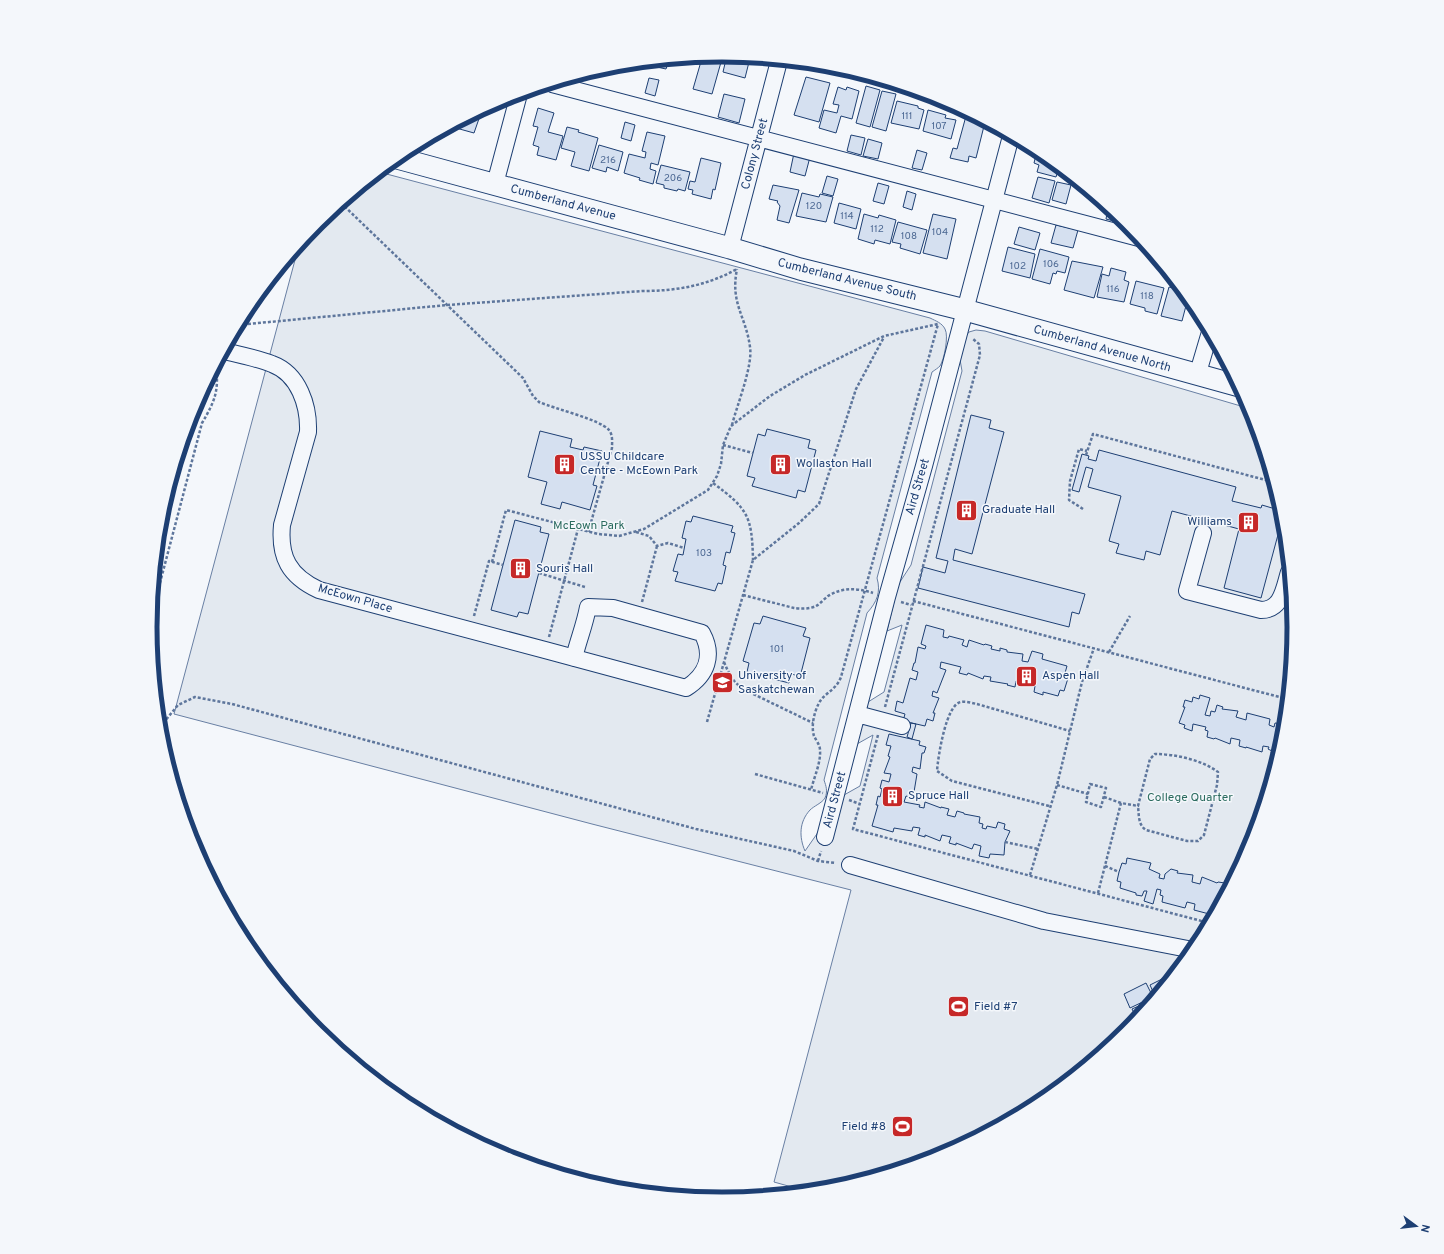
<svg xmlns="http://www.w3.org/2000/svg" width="1444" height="1254" font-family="Overpass,sans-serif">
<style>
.green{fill:#e3e9f0;stroke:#687fa3}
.building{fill:#d5e0f0;stroke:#1d3f73}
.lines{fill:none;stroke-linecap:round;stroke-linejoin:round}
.minor-casing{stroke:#1d3f73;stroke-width:18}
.major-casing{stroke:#1d3f73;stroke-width:23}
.path{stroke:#5e769c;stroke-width:2.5;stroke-dasharray:3 2;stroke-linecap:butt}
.minor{stroke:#f4f7fb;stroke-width:16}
.major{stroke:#f4f7fb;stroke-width:21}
.labels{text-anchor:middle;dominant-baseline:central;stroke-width:3;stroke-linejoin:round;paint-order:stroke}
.number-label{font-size:10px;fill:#4b6792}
.street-label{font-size:12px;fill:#1d3f73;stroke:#f4f7fb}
.poi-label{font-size:12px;fill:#1d3f73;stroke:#f4f7fb;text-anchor:start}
.park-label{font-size:12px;fill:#2c6c60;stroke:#f4f7fb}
.rim{fill:none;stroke:#1d3f73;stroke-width:5}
</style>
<rect width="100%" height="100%" fill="#f4f7fb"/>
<!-- green -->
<path class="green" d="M379,172l551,146c6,3 12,5 15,11 4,7 -1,31 -5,37 -2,2 -5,4 -8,6l-55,206c4,14 0,24 -10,35l-43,167c2,6 4,11 1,18 -3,5 -11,8 -15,12 -11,12 -11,27 -5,41l39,-56 16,-9 13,-51 -16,9 11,-42 16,-10 18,-67 -15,6 11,-46 13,-20 51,-194 -3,-17 5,-16 5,-6 7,-2 9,1 266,78 32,107 11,111 -11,112 -33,107 -53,99 -71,87 -86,71 -99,53 -108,32 -27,3 -32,-9 77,-292 -259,-66 -418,-110 125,-469 19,-23z"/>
<!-- building -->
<path class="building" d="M723,55l-11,39 -19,-5 9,-31 6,2 1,-4z
M727,55l23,3 -5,20 -22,-6z
M669,60l-3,9 -14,-3 1,-4z
M806,77l24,6 -11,39 -25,-7z
M649,78l10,2 -4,16 -10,-3z
M866,86l14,4 -10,37 -14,-4z
M838,87l8,3 1,-3 12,4 -7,28 -11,-3 -5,17 -17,-5 5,-18 13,3 2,-8 -6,-1z
M882,91l14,3 -10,37 -14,-4z
M724,94l21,5 -6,24 -21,-6z
M897,101l21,5v2l6,2 -5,19 -28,-6z
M538,108l16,5 -6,19 15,4 -7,24 -19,-5 2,-8 -6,-2 5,-18 -5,-1z
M482,110l-8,23 -18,-5 2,-5z
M928,110l18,5 -1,3 11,2 -5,19 -28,-8z
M966,116l19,6 -9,36 -7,-2 -1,6 -18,-4 3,-10 4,1z
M625,122l10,3 -4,16 -10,-3z
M567,127l12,3 -1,2 20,6 -9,33 -18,-5 4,-14 -14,-4z
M647,132l18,4 -7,29 -7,-2 -1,6 6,2 -3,13 -14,-4 1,-2 -16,-5 5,-19 16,4 1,-6 -4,-1z
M851,135l14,3 -4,17 -14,-4z
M868,139l14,4 -4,16 -15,-3z
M599,145l24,7 -5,19 -11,-4 -1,5 -14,-4z
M917,150l10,3 -5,17 -10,-2z
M1037,151l22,16 -3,10 -19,-5 2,-7 -5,-2z
M794,153l16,4 -5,19 -15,-4z
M701,158l20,5 -6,27 -2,-1 -2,10 -19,-5 1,-4 -5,-1 2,-8 5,1z
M661,165l29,7 -5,19 -7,-2 -1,2 -13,-3v-3l-8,-2z
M827,176l11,3 -5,17 -11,-3z
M1038,177l17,4 -6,22 -17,-5z
M1057,182l14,3 -5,19 -14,-4z
M878,183l11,3 -5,18 -11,-3z
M773,185l26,5 -10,33 -12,-3 3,-14 -3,-4 1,-1 -9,-2z
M907,191l9,3 -4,16 -9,-3z
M802,193l17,4 1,-3 13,3 -7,25 -30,-6z
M839,203l22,6 -5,20 -22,-6z
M1108,208l18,14 -1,2 -19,-5z
M864,214l14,4 1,-3 17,5 -6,24 -15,-4 -1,4 -16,-5z
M933,214l23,5 -9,40 -24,-6z
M898,222l29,8 -7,24 -20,-6 1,-4 -9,-2z
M1056,225l22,5 -5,18 -22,-5z
M1019,227l21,6 -5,17 -21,-6z
M1008,247l27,7 -5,24 -28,-7z
M1040,249l29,8 -4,16 -8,-2 -1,3 -3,-1 -3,11 -18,-5z
M1072,261l31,6 -9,31 -30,-8z
M1111,268l15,4 -2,8 5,2 -5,20 -27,-5 5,-23 7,2z
M1136,281l28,7 -7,26 -12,-3v-3l-15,-4z
M1169,287l13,3 6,8 -6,23 -21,-5z
M971,415l20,5 -2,8 15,4 -32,122 -17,-5 -2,11 132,34 -6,20 -7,-2 -3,15 -151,-39 5,-21 22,6 3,-12 -12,-3z
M767,429l43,11 -2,8 8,2 -11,42 -7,-2 -2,8 -44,-12 3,-8 -8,-2 11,-42 7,2z
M540,431l32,8 -2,8 13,3 1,-3 18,4 -9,34 4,1 -7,24 -28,-8 -2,7 -19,-5 6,-22 -19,-5z
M1099,450l137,37 -4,14 29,7 1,-3 20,6 1,5 -22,82 -37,-10 15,-59 -67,-18 -12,44 -14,-4 -2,9 -28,-7 3,-9 -10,-3 12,-45 -33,-9 5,-18 -7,-2 -7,25 -7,-2 10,-36 7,2 -1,3 8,2z
M693,516l40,10 -2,6 4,1 -5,20 -4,-1 -3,13 3,1 -4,18 -4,-1 -3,8 -40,-10 3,-9 -5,-1 5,-17 5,1 3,-16 -4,-1 4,-17 5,1z
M515,520l26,7 -1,5 9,2 -21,80 -9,-2 -2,5 -26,-7z
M763,616l43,12 -3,8 7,2 -10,39 -8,-3 -3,9 -42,-11 2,-9 -6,-2 11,-38 6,1z
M926,625l18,5 -1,7 5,1 1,-2 15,4 -2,5 5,2 2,-7 15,5 1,-1 7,2 -1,3 9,2v-3l7,2v2l16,2 -1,7 6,1 4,-11 11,3 -1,5 25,7 -2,7 4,2 -5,16 -4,-1 -2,6 -15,-4v3l-9,-3 1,-6 -19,-5 -1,6 -8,-2 1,-1 -18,-3 1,-4 -7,-1 -1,3 -15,-6 -1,2 -8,-2 2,-6 -20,-5 -1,6 6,2 -9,23 -4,-2 -1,5 7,2 -6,15h2l-2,8 -6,-2 -2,7 -22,-5 2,-7 -10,-3 2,-10 6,2 7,-25 6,2 2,-8 -6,-2 2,-7h1l3,-16 7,2 1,-3 -5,-2z
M1200,695l10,3 -5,17 5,1 1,-5 4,1 2,-7 6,2 -1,2 16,2 -2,6 10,3 1,-7 23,6 -1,6 5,2 1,-4 9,1 -1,15 -13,42 4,-27 -3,-1 1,-2 -4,-2 1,-2 -6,-1 -1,6 -16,-5v1l-7,-2 1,-6 -9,-2 -1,6 -15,-6 -1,1 -7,-2 1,-6 -3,-1 1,-3 -13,-3 -1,7 -8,-3 1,-3 -6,-2 6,-16h-2l2,-7 7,2 1,-5 6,2z
M911,723l5,1 -4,15 -5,-2z
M889,734l31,7 -1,4 7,2 -2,6h-2l-2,16 -7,-2 -1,5 5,2 -4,24 -7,-2 -2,6 16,3 -1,2 5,1 1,-6 16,6v-1l8,2 -2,6 8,2 2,-6 7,2v1l16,3 -1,6 4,1 -1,4 4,1 1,-3 9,2 2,-6 7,2 -1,5 6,2 -5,11 -1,13 -14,-1 -1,4 -10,-2 2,-10 -7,-2 -2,5 -16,-6v2l-7,-2 2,-6 -9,-2 -2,6 -15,-6v2l-7,-2 2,-7 -7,-1 -1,4 -18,-3 -1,4 -21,-6 6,-21h-2l2,-9 2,1 2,-8 -2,-1 2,-8 7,2 2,-8 -7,-1 6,-16 -2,-1 3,-10 -5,-1z
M1127,858l24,5 -2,6 11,5 -1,4 5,1 1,-5 6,-5 7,2 -1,2 16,2 -1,7 8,2 2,-7 15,6 1,-1 7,1 -2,5 4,1 1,-2 -15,28 -19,-5 1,-6 -8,-2 -2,6 -23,-6 1,-6 -3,-1 1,-5 -4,-1 -4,15 -9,-3 3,-10h-3l-2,5 -6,-1v-2l-16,-5 1,-6 -4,-1 2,-9 3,-9 4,1z
M1174,973l-19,23 -5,-11z
M1146,983l7,14 -23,11 -6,-14z
M1152,1000l-19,24 -2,-5 5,-2 -4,-8z"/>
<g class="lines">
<defs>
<path id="minor" d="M552,84l587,154
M495,184l24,-90
M730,248l49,-187
M224,351c16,4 33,7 48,13 27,10 37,42 36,68l-26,93c-3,32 7,51 37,65l226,60 141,38c21,-13 28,-33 16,-55l-89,-25 -25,-1c-3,17 -10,34 -14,51
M1197,376l13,-44
M1203,533l-16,58 74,19c21,0 23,-22 28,-38
M857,714l45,12
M825,837l62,-240 37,-131 87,-330
M850,865l194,56 149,29"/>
<path id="major" d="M397,158l333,90 70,21 165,41 274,76"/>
</defs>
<!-- minor casing -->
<use href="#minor" class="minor-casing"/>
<!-- major casing -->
<use href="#major" class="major-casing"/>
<!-- path -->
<path class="path" d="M341,203l182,175 10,18 6,6c16,7 60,17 70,28 4,5 3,12 3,18l-24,85
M238,325l209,-20 195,-14c34,0 64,-5 95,-22
M732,425c5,-20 21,-59 18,-78 -4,-31 -20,-43 -13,-78
M723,445l30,8
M1086,455l7,-21 180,48
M713,483c35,26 39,33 40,77
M1083,509l-14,-9 1,-19 9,-32 8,2
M636,532l13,4 8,10 11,-3 16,5
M492,562l14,-52 92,24 21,2 25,-7 64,-39 9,-14 4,-12 2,-19 8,-19 39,-30 35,-21 79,-39 54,-12 -97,353c-5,14 -18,16 -23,28 -4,8 -7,22 -4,31 2,4 6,9 6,14 1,13 -6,27 -9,40
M539,573l46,14
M743,595l51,13c6,1 16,1 22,-2 4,-2 8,-7 12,-10 15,-9 29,-8 45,-3
M913,601l374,98
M642,602l15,-56
M901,602l10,3
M474,616l15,-55 14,4
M151,617l51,-194c13,-22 17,-32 14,-57
M549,637l29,-108
M1109,652l21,-36
M724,662c5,12 9,20 19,27l70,34
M885,707l95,-352 -1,-11 -6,-5
M707,722l46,-162 46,-37 20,-19 37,-115 28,-52
M160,727l18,-22 17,-8 37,7 464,125 98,22 24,10 18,2
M878,735l-25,94 356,94
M755,774l68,19
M1090,784l16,4 -5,19 -15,-5z
M1057,785l31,9
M1104,797l17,6
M849,800l11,4
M1049,806l-97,-25 -15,-10c1,-14 9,-67 24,-69 5,-1 11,1 16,2l93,27
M1005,842l33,7
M818,861l3,-10
M1105,866l14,6
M1030,875l27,-90 25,-103 12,-34
M1098,893l23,-90 17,3 12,-47 5,-5c20,0 47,6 63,18l-1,13 -13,50 -6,6h-11l-41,-11c-8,-5 -7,-15 -8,-24"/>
<!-- minor -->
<use href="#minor" class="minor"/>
<!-- major -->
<use href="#major" class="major"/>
</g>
<!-- icons -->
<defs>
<symbol id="building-square" viewBox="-11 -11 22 22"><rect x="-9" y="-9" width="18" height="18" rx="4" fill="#c62828" stroke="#f4f7fb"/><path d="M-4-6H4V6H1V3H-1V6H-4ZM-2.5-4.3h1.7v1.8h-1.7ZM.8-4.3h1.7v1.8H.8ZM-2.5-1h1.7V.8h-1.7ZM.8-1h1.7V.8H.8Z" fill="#fff"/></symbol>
<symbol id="university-square" viewBox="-11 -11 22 22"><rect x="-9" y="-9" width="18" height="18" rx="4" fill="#c62828" stroke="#f4f7fb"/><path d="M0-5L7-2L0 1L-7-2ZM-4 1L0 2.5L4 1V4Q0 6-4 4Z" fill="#fff"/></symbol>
<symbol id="stadium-square" viewBox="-11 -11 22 22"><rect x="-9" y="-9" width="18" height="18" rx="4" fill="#c62828" stroke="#f4f7fb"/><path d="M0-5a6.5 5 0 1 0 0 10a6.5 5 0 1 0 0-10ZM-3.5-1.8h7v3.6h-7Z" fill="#fff"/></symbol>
</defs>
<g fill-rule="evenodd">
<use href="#building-square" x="552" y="452" width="25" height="25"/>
<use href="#building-square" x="768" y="452" width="25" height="25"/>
<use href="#building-square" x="954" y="498" width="25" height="25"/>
<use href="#building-square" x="1236" y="510" width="25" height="25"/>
<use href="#building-square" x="508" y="556" width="25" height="25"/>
<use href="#building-square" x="1014" y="664" width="25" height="25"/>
<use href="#university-square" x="710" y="670" width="25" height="25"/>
<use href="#building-square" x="880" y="784" width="25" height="25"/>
<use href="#stadium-square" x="946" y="994" width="25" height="25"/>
<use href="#stadium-square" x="890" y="1114" width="25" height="25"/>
</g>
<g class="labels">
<!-- number labels -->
<g class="number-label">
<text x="907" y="116">111</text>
<text x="939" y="126">107</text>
<text x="608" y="160">216</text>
<text x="673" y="178">206</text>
<text x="814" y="206">120</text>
<text x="847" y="216">114</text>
<text x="877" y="229">112</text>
<text x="940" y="232">104</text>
<text x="909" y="236">108</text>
<text x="1051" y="264">106</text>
<text x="1018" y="266">102</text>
<text x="1113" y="289">116</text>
<text x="1147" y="296">118</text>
<text x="704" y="553">103</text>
<text x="777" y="649">101</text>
</g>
<!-- street labels -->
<g class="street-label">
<text transform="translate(755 154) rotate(-75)">Colony Street</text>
<text transform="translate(563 203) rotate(15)">Cumberland Avenue</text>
<text transform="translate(847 280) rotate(14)">Cumberland Avenue South</text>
<text transform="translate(1102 349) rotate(16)">Cumberland Avenue North</text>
<text transform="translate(918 487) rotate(-74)">Aird Street</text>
<text transform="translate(355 599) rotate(16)">McEown Place</text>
<text transform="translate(835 800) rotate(-75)">Aird Street</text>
</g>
<!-- poi labels -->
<g class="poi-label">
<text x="580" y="457">USSU Childcare<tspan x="580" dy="14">Centre - McEown Park</tspan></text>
<text x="796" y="464">Wollaston Hall</text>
<text x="982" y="510">Graduate Hall</text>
<text x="1232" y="522" text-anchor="end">Williams</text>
<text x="536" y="569">Souris Hall</text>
<text x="738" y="676">University of<tspan x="738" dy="14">Saskatchewan</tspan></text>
<text x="1042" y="676">Aspen Hall</text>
<text x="908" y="796">Spruce Hall</text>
<text x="974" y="1007">Field #7</text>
<text x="886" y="1127" text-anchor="end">Field #8</text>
</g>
<!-- park labels -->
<g class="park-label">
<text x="589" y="526">McEown Park</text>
<text x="1190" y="798">College Quarter</text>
</g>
</g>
<!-- crop -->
<path d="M0 0H1444V1254H0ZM157 627a565 565 0 1 1 1130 0a565 565 0 1 1-1130 0Z" fill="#f4f7fb" fill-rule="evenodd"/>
<path class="rim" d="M157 627a565 565 0 1 1 1130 0a565 565 0 1 1-1130 0Z"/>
<!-- north arrow -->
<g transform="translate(1416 1226) rotate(105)" stroke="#f4f7fb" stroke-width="3" paint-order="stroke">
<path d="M0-3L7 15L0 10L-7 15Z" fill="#1d3f73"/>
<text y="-6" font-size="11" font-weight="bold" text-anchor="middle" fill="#1d3f73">N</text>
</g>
</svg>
